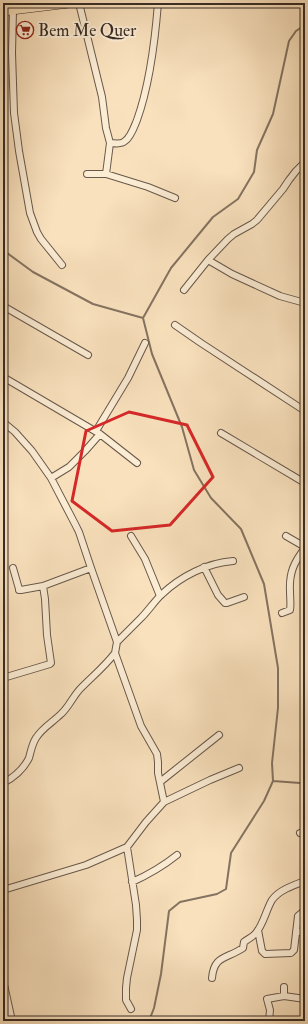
<svg xmlns="http://www.w3.org/2000/svg" width="308" height="1024" font-family="'IM FELL Double Pica',serif">
<style>
.lines{fill:none;stroke-linecap:round;stroke-linejoin:round}
.stream{stroke:#847361;stroke-width:2}
.minor-casing{stroke:#68584b;stroke-width:8}
.primary-casing{stroke:#382b25;stroke-width:10}
.minor{stroke:#fbecd4;stroke-width:6}
.primary{stroke:#f9e1bd;stroke-width:9}
.marked{fill:none;stroke:#d62828;stroke-width:3;stroke-linejoin:round}
.labels{text-anchor:middle;dominant-baseline:central;stroke-width:4;stroke-linejoin:round;paint-order:stroke}
.poi-label{font-size:17px;fill:#382b25;stroke:#fbecd4;text-anchor:start}
</style>
<rect width="100%" height="100%" fill="#f9e1bd"/>
<filter id="stains"><feTurbulence type="fractalNoise" baseFrequency=".005" numOctaves="4"/><feColorMatrix values="0 0 0 0 .2 0 0 0 0 .09 0 0 0 0 .02 0 0 0 .5 -.17"/></filter>
<radialGradient id="worn" r=".72"><stop offset=".6" stop-color="#630" stop-opacity="0"/><stop offset="1" stop-color="#630" stop-opacity=".3"/></radialGradient>
<g class="lines">
<!-- stream -->
<path class="stream" d="M3,250l30,22 60,32 50,14
M273,781l27,2 5,-3
M149,1021l5,-13 7,-34 8,-63 11,-9 37,-8 9,-5 5,-36 33,-52 9,-20 -1,-18 6,-55v-40l-14,-84 -23,-55 -30,-31 -17,-28 -12,-43 -30,-73 -9,-36 28,-50 42,-51 25,-18 16,-27 3,-22 16,-36 16,-73 7,-10 9,-6"/>
<defs>
<path id="minor" d="M79,3l23,94 4,31 4,15
M13,10l-1,43 2,60 5,38 11,62 7,19 4,7 21,26
M87,174h19l42,13 27,11
M106,174l4,-31c5,0 11,2 15,-2 6,-4 9,-14 12,-21 13,-36 18,-79 21,-117
M208,260l24,14 48,22 25,7
M184,290l24,-30 20,-21 6,-5 18,-10 5,-4 26,-31 6,-9 7,-9 9,-9
M3,306l85,49
M175,325l26,18 104,68
M3,377l97,57 37,29
M3,422l12,10 17,19 19,27 24,46 4,8 12,36 26,74 -2,11 26,73 16,28 1,8v11l6,29
M96,431l32,-53 17,-35
M221,433l84,50
M51,478l18,-11 16,-16 15,-17
M131,536l14,23 15,37
M286,536l19,11
M204,567l14,28 7,8h2l17,-6
M13,568l6,21v1h2l22,-4 48,-18
M282,613l8,-3c1,-6 0,-12 0,-19 -1,-18 4,-29 15,-43
M117,642c8,-8 16,-16 24,-24 7,-7 13,-16 20,-23 20,-19 46,-32 72,-34
M3,678l47,-14 1,-1 -4,-28 -2,-36 -2,-13
M160,782l59,-47
M3,783c12,-6 20,-13 26,-25 2,-7 3,-14 7,-20 6,-10 17,-16 25,-24 8,-7 12,-18 20,-26 13,-13 23,-21 34,-35
M300,833l5,-2
M127,847l9,58 1,15v10l-10,48 -1,10v12l5,9
M132,882c18,-8 30,-15 45,-27
M3,890l83,-25 41,-18 19,-25 18,-20 46,-22 29,-12
M258,930l4,21 3,3 26,-1 3,-3 4,-34 7,-6
M296,932h9
M212,978c2,-23 15,-19 31,-30l1,-6c4,-3 8,-5 11,-8 8,-8 11,-24 17,-34 7,-10 22,-15 33,-19
M3,980l9,41
M284,987v9
M269,1021l1,-11 -3,-11 17,-3 21,3"/>
<path id="primary" d="M3,11l66,-8"/>
</defs>
<!-- minor casing -->
<use href="#minor" class="minor-casing"/>
<!-- primary casing -->
<use href="#primary" class="primary-casing"/>
<!-- minor -->
<use href="#minor" class="minor"/>
<!-- primary -->
<use href="#primary" class="primary"/>
</g>
<!-- marked area -->
<path class="marked" d="M129,412l58,13 26,52 -43,48 -58,6 -40,-30 14,-70z"/>
<!-- icons -->
<defs>
<symbol id="supermarket-ring" viewBox="-11 -11 22 22"><circle r="9.5" fill="#fbecd4" stroke="#8f2418" stroke-width="1.5"/><path d="M-6-5.5h2.5l.6 2H6L4.5 2H-2.5L-4.4-4H-6ZM-1.5 3.2a1.3 1.3 0 1 0 .1 0ZM3 3.2a1.3 1.3 0 1 0 .1 0Z" fill="#8f2418"/></symbol>
</defs>
<g fill-rule="evenodd">
<use href="#supermarket-ring" x="15" y="20" width="20" height="20"/>
</g>
<g class="labels">
<!-- poi labels -->
<g class="poi-label">
<text x="38" y="30">Bem Me Quer</text>
</g>
</g>
<!-- margin -->
<rect width="308" height="1024" fill="none" stroke="#f9e1bd" stroke-width="16"/>
<rect x="4" y="4" width="300" height="1016" fill="none" stroke="#382b25" stroke-width="2"/>
<rect x="8" y="8" width="292" height="1008" fill="none" stroke="#382b25"/>
<rect width="100%" height="100%" filter="url(#stains)"/>
<rect width="100%" height="100%" fill="url(#worn)"/>
</svg>
